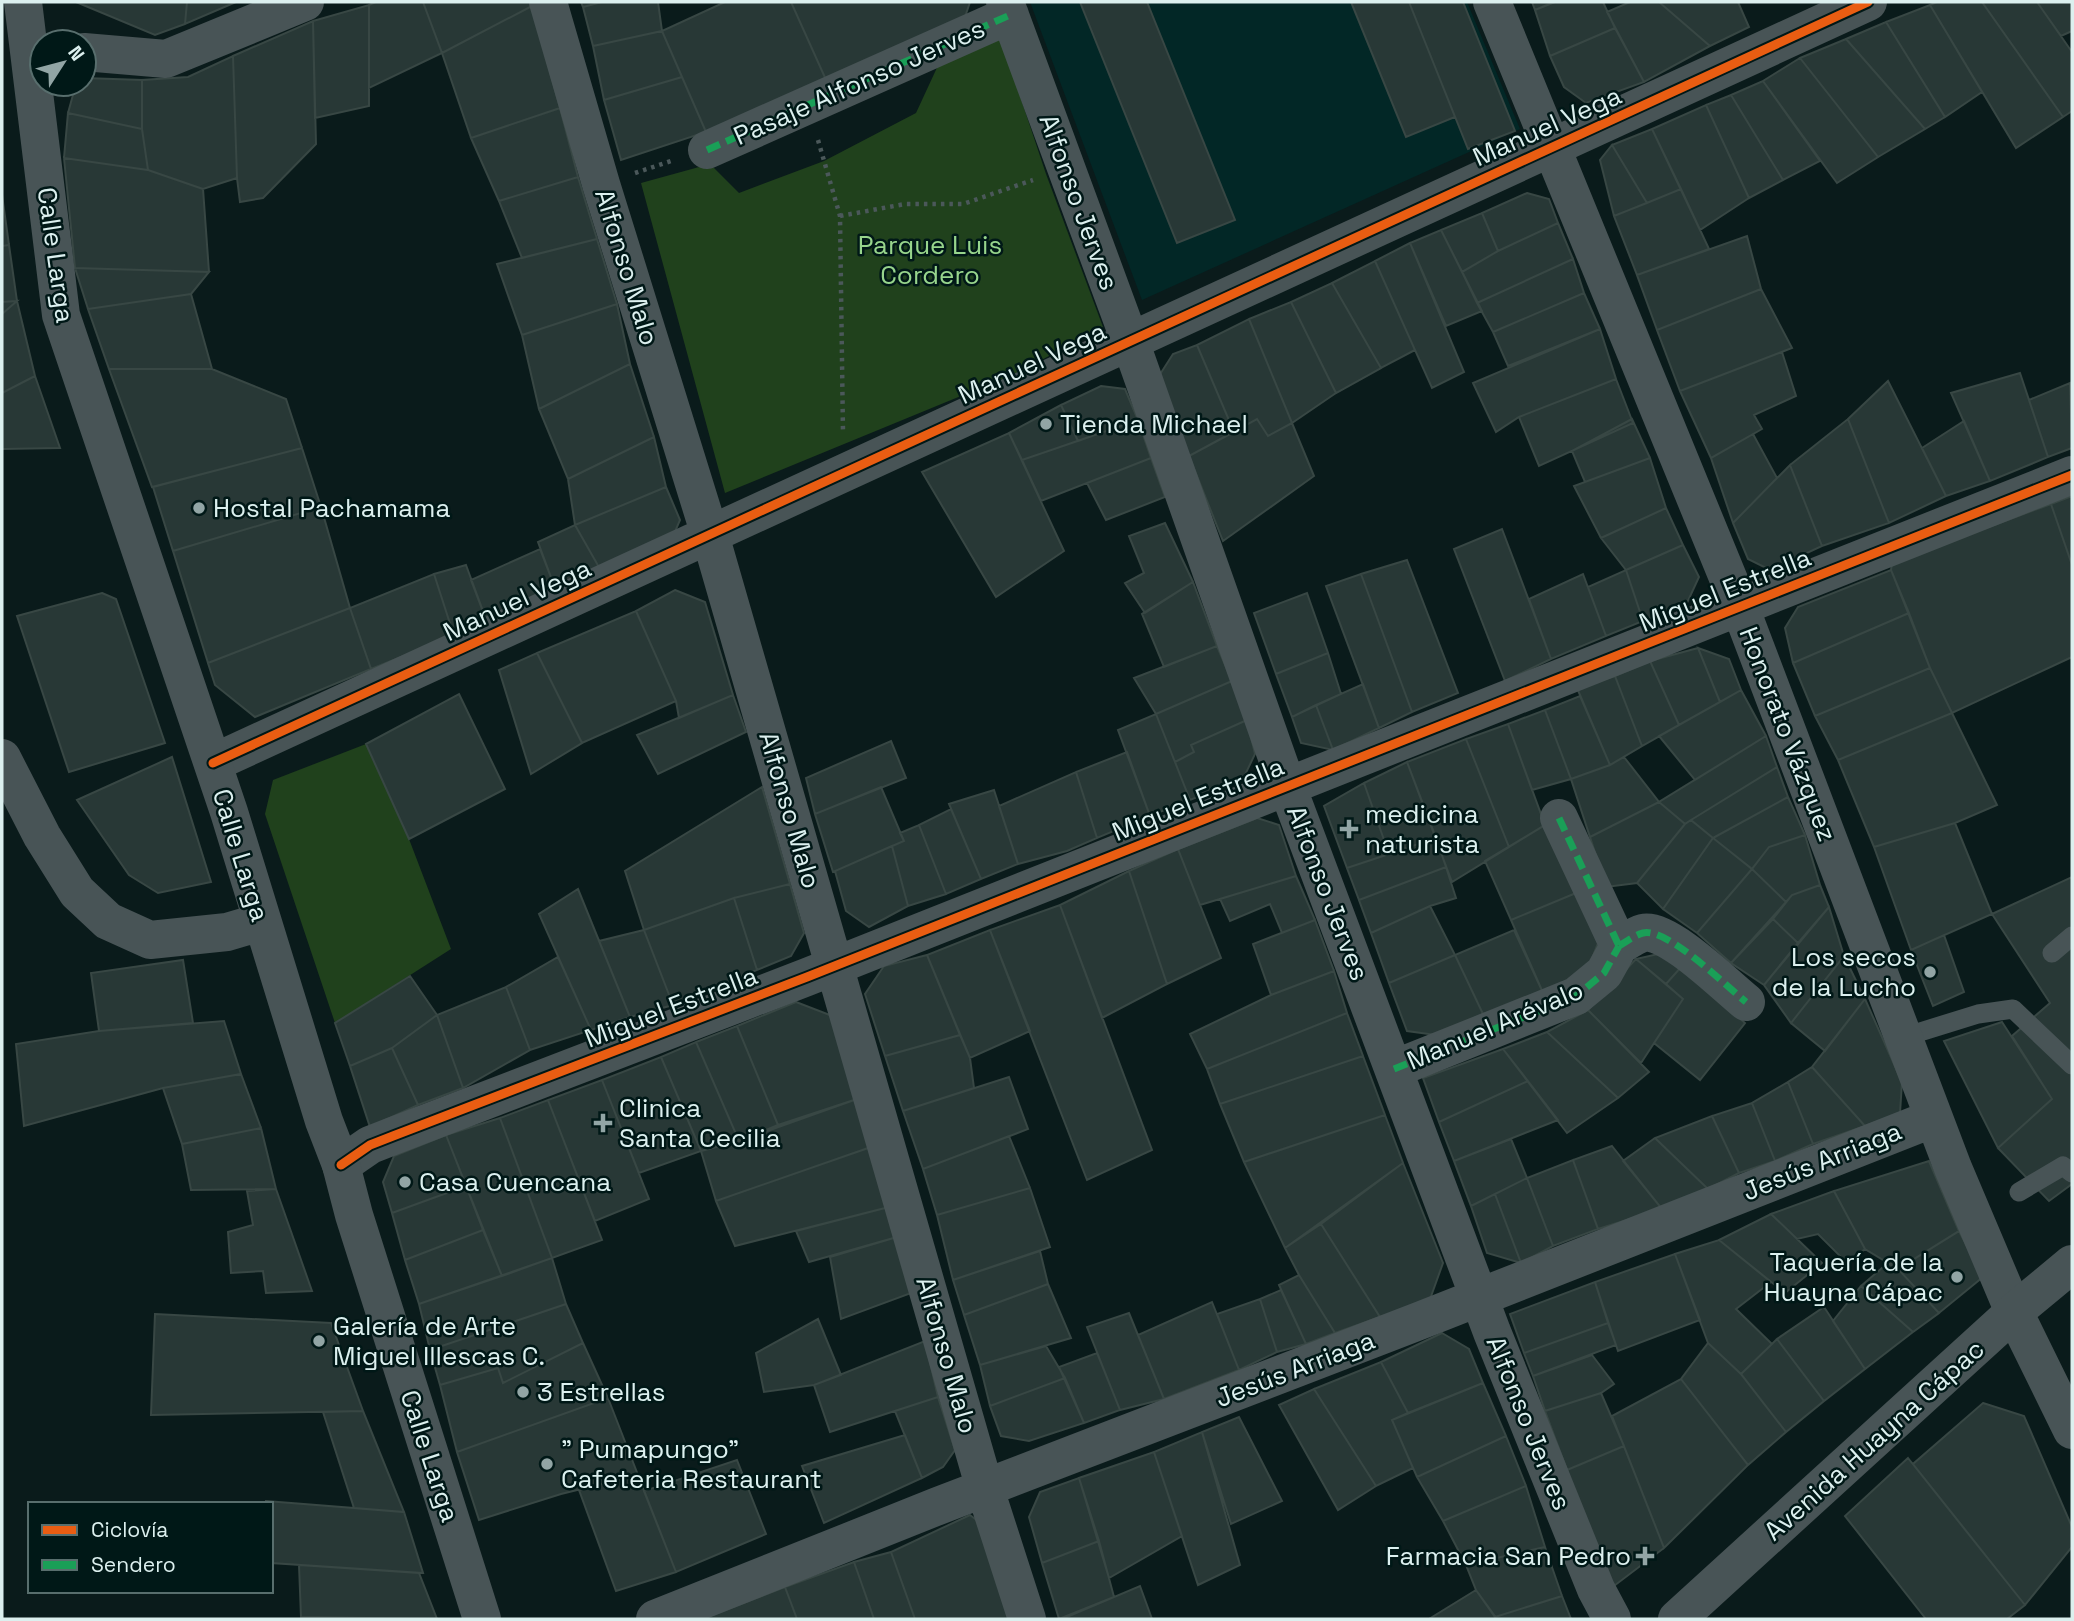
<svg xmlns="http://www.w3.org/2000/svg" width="2074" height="1621" font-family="'Space Grotesk',sans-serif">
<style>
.built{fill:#022726}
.green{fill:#20411c}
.building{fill:#283836;stroke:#384744;stroke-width:2}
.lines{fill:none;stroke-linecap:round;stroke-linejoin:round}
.path{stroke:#4b585a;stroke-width:4.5;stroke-dasharray:3.5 5;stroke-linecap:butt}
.service{stroke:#485456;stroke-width:19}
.minor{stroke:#485456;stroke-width:38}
.tertiary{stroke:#485456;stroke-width:38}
.quiet{stroke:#1a9f57;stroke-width:7;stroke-dasharray:14 7;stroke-linecap:butt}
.cycleway-casing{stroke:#001817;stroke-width:13}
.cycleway{stroke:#e95d12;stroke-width:9}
.poi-dot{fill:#92a5a5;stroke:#001817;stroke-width:2.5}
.labels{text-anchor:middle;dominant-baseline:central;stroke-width:5;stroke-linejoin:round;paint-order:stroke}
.street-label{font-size:26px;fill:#dcf0ef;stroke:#001817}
.park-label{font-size:26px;fill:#97d58c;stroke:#001817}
.poi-label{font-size:26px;fill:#dcf0ef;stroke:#001817;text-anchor:start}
</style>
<rect width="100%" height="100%" fill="#0a1b1b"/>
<!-- built -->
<path class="built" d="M1030,2h437l53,127 -378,171z"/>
<!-- green -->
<path class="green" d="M999,33l47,141 57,153 -84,45 -294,121 -84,-310 69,-19 29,29 85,-32 92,-48 25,-54z
M366,744l43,95 42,110 -116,74 -70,-209 8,-34z"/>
<!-- building -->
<path class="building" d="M76,2h111l-2,22 -30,11z
M187,2h49l-51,22z
M376,2h47l19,51 -73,35v-83z
M423,2h108l1,4 -90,47z
M581,2h21l-19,5z
M602,2h56l4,29 -69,15 -10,-39z
M725,2h66l36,80 -121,50 -44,-101z
M791,2h179l-6,18 -137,62z
M1080,2h67l88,218 -58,23z
M1351,2h58l46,115 -49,20z
M1409,2h54l52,129 -47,18z
M1532,2h22l-19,8z
M1555,2h48l12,26 -65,28 -15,-46z
M1630,2h29l51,44 -66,36 -37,-70z
M1659,2h79l11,25 -39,19z
M1937,2h45l81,115 -47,31 -86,-143z
M1982,2h55l35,50v59l-9,6z
M2037,2h35v29l-11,5z
M369,5v101l-54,12 -2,-97z
M1930,5l52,87 -37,25 -59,-95z
M532,6l28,102 -89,30 -29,-85z
M313,21l3,123 -53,54 -23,4 -3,-24 -4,-122z
M1886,22l59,95 -20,12 -79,-90z
M1615,28l29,54 -58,21 -22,-16 -14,-31z
M662,31l20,46 -78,23 -11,-54z
M1846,39l79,90 -47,28 -78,-99z
M233,56l4,122 -34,11 -55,-19 -6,-41v-49l46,-3z
M1800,58l78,99 -41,26 -74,-102z
M682,77l24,55 -85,28 -17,-60z
M84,78l58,2v49l-74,-16 8,-29h8z
M1763,81l57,80 -37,19 -52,-85z
M1731,95l52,85 -34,18 -43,-93z
M1706,105l43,93 -49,32 -48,-101z
M560,108l18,69 -79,24 -28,-63z
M68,113l74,16 6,41 -84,-12z
M1652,129l29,60 -34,14 -35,-58z
M1612,145l35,58 -33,13 -14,-56z
M64,158l84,12 55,19 6,83 -134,-4z
M578,177l19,62 -75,19 -23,-57z
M1681,189l28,60 -72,26 -23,-59z
M1527,193l22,6 9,24 -60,28 -16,-38z
M2,195l7,50 -7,1z
M1482,213l16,38 -36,21 -21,-42z
M1558,223l15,36 -96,44 -15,-31 36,-21z
M1441,230l41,81 -36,15 -36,-83z
M1747,236l14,53 -104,41 -20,-55z
M597,239l20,65 -95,31 -25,-71z
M1410,243l54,129 -32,16 -57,-127z
M9,245l8,56 -15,1v-56z
M1573,259l11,34 -91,39 -16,-29z
M1375,261l40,89 -34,18 -49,-85z
M75,268l134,4 -18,22 -103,15z
M1332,283l49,85 -45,25 -45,-91z
M1761,289l31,59 -112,43 -23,-61z
M1584,293l16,36 -92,37 -15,-34z
M191,294l21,75h-103l-21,-60z
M17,301l18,75 -33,17v-79z
M17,301l-15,13v-12z
M1291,302l45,91 -44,30 -43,-104z
M617,304l13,60 -91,45 -17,-74z
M1249,319l43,104 -24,13 -11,-17 -23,13 -37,-87z
M1600,329l16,50 -97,38 -23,15 -23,-49z
M1197,345l37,87 -45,24 -32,-77 16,-25z
M1782,352l14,44 -42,19 8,14 -51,29 -31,-67z
M630,364l24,73 -86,42 -29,-70z
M109,369h103l74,30 16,49 -150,39z
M2020,373l28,84 -58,24 -39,-88z
M35,376l25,72 -58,1v-56z
M1616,379l17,44 -94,43 -20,-49z
M1888,381l58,115 -57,27 -41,-104z
M2070,383l2,65 -24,9 -19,-57z
M1101,386l24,3 13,31 -60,21 -17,-36z
M1061,405l17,36 -56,19 -13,-27z
M1257,419l11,17 24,-13 22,53 -91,65 -34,-85z
M1632,419l18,39 -65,24 -13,-31z
M1848,419l41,104 -67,23 -32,-81z
M1138,420l13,38 -110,43 -19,-41z
M1964,421l26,60 -44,15 -24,-48z
M1009,433l55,118 -68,46 -74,-125z
M1753,434l24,44 -44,45 -22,-65z
M654,437l12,50 -91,38 -7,-46z
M302,448l19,59 -148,44 -20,-64z
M1151,458l14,39 -59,23 -19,-37z
M1650,458l16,50 -65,30 -27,-52z
M1790,465l32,81 -52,24 -22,-11 -15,-36z
M666,487l14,33 -6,14 -74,35 -25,-44z
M2072,496v69l-21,-61z
M2051,504l21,61v92l-120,56 -22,-45 -39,-98 1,-7z
M321,507l29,101 -142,55 -35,-112z
M1666,508l17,37 -57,25 -25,-32z
M1165,523l28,59 -48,31 -20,-30 19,-10 -15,-37z
M575,525l25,44 -45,19 -17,-46z
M1502,529l49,130 -46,22 -51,-132z
M1683,545l16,32 -12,26 -44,18 -17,-51z
M540,549l15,39 -68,34 -16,-42z
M1407,560l51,133 -46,19 -51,-138z
M466,565l21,57 -33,14 -20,-62z
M1626,570l17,51 -37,15 -18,-49z
M1891,570l18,43 -116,50 -8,-35 13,-21z
M434,574l20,62 -83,33 -21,-61z
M1361,574l51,138 -33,16 -53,-142z
M1583,574l23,62 -55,23 -22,-60z
M1193,582l24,64 -53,21 -22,-53z
M675,590l30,12 28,93 -54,23 -3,-17 -40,-90z
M102,593l14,6 49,144 -96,29 -52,-156z
M1307,593l21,60 -52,21 -22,-61z
M350,608l21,61 -116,48 -40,-32 -7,-22z
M636,611l40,90 -94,42 -45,-90z
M1909,613l21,55 -115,48 -22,-53z
M1217,646l15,35 -76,33 -22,-36z
M1698,648l31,11 12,31 -21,12z
M1698,648l22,54 -41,23 -29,-64z
M537,653l45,90 -51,31 -32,-104z
M1328,653l13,41 -49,23 -16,-43z
M1650,661l29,64 -37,21 -27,-70z
M1930,668l22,45 -114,47 -23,-44z
M1615,676l27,70 -32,19 -33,-77z
M1232,681l15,39 -56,25 3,7 -19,10 -19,-48z
M1363,684l16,44 -46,22 -17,-45z
M1741,690l25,46 -71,44 -36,-44z
M459,694l46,95 -96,50 -43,-95z
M733,695l13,37 -88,42 -21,-39z
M1580,696l30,69 -39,14 -26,-69z
M1316,705l17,45 -32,-7 -9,-26z
M1545,710l26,69 -39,11 -24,-66z
M1952,713l45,92 -42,18 -81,24 -36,-87z
M1156,714l34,86 -40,16 -32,-86z
M1247,720l8,34 -12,25 -53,21 -15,-38 19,-10 -3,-7z
M1508,724l37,101 -36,22 -43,-108z
M1766,736l11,31 -86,53 -6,4 -26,-22z
M1466,739l43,108 -57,35 -45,-120z
M891,741l15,37 -91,36 -9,-36z
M1127,752l23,64 -53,22 -21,-66z
M172,757l39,125 -53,11 -29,-18 -52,-75z
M1624,757l35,45 -69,35 -19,-58 39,-14z
M1407,762l29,76 -47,16 -25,-71z
M1777,767l11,30 -75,41 -22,-18z
M1076,772l21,66 -30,13 -49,13 -19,-58z
M1364,783l25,71 -42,14 -23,-62z
M762,787l28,97 -56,14 -90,32 -19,-59z
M881,787l23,54 -71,31 -18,-58z
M994,790l24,74 -37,15 -32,-75z
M1788,797l17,38 -36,12 -17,22 -39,-31z
M1659,802l26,22 -48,59 -31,4 -16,-50z
M951,809l30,70 -35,15 -27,-69z
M1257,818l22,7 17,51 -96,29 -22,-56z
M1691,820l22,18 -50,71 -26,-26 48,-59z
M1955,823l37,91 -81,36 -37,-103z
M919,825l27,69 -38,12 -16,-60 12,-5 -4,-8z
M1545,825l31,68 -65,27 -26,-59z
M1805,835l15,50 -28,10 -6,7 -34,-33 17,-22z
M1436,838l10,29 -87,33 -12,-32z
M1713,838l39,31 -55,64 -34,-24z
M892,846l16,60 -39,21 -23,-16 -11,-40z
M1178,849l43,109 -54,26 -38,-113z
M1446,867l10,31 -26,8 -59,27 -12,-33z
M1752,869l34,33 -55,61 -34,-30z
M1129,871l38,113 -65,34 -42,-113z
M1296,876l19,44 -33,13 -12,-29 -40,17 -10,-22z
M2072,877v307l-23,17 -51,-53 54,-49 -40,-63 38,-33 -58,-89z
M790,884l14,49 -13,23 -34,14 -23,-72z
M1820,885l9,22 -31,36 -25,-24 19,-24z
M578,889l52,128 -39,13 -52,-116z
M1576,893l22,50 -14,36 -40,16 -33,-75z
M734,898l23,72 -84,35 -29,-75z
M1060,905l92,245 -65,30 -97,-250z
M1430,906l25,49 -66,28 -18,-50z
M1829,907l15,49 -53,67 -27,-38z
M1773,919l25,24 -34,42 -33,-22z
M1315,920l19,51 -63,24 -18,-51z
M644,930l29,75 -43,12 -31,-76z
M990,930l40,101 -60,27 -43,-103z
M1514,930l30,65 -61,19 -28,-59z
M1944,935l20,57 -31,14 -22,-56z
M1658,954l24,12 -16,18 -30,-25z
M927,955l33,80 -75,21 -20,-62 19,-28z
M1455,955l28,59 -47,21 -29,-4 -18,-48z
M1844,956l21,43 -40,52 -34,-28z
M558,957l33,73 -61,20 -24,-63z
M1636,959l47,40 -42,64 -53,-53z
M183,960l10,63 -94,8 -8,-58z
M1682,966l63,57 -45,57 -46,-37 29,-44 -17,-15z
M1334,971l13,42 -140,56 -17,-35 81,-39z
M410,976l27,39 -45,33 -42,18 -15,-43z
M506,987l24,63 -67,38 -26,-73z
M1865,999l37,83 -2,31 -35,13 -53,-59z
M796,1002l39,15 22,82 -79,26 -41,-99z
M1588,1010l61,62 -31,26 -71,-66z
M1347,1013l16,43 -143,48 -13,-35z
M437,1015l26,73 -45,17 -26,-57z
M224,1021l17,53 -78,14 -139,38 -8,-82 83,-13z
M2002,1022l50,77 -54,49 -54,-107z
M737,1026l41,99 -39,16 -43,-99z
M1547,1032l71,66 -51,35 -64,-84z
M960,1035l10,23 4,30 -71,23 -18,-55z
M696,1042l43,99 -38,10 -40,-94z
M392,1048l26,57 -48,22 -20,-61z
M1503,1049l25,32 -89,41 -16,-44z
M1363,1056l22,59 -141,47 -24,-58z
M661,1057l40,94 -62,22 -37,-93z
M1812,1067l53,59 -52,18 -25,-62z
M241,1074l20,54 -79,16 -19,-56z
M1009,1077l19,52 -105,40 -20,-58z
M602,1080l47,119 -54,22 -47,-121z
M1528,1081l30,39 -104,41 -15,-39z
M1788,1082l25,62 -38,17 -23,-58z
M857,1099l14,48 -155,54 -15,-50 38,-10z
M548,1100l54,140 -50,18 -52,-140z
M1752,1103l23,58 -36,12 -27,-57z
M1385,1115l18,48 -118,85 -41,-86z
M1712,1116l27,57 -31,16 -53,-51z
M500,1118l52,140 -50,18 -56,-141z
M261,1128l15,61 -85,1 -9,-46z
M446,1135l20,51 -74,27 -9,-31 11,-26z
M1009,1136l21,52 -93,27 -14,-46z
M1655,1138l53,51 -46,20 -39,-48z
M1511,1139l16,39 -56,28 -17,-45z
M1612,1146l50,63 -64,20 -25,-69z
M871,1147l18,60 -154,39 -19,-45z
M1573,1160l25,69 -45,17 -26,-68z
M1929,1161l30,70 -61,38 -33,-20 -31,-58z
M1403,1163l40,100 -14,39 -49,15 -59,-93z
M1527,1178l26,68 -32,17 -26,-69z
M466,1186l17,44 -78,30 -13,-47z
M1030,1188l20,59 -97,33 -16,-65z
M276,1189l36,102 -46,2 -3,-22 -32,2 -3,-41 25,-7 -6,-34z
M1834,1191l31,58 -18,14 -29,-29 -21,5 -26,-25z
M1495,1194l26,69 -34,-10 -16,-47z
M889,1207l8,30 -88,25 -13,-31z
M1771,1214l51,49 -37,30 -66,-53z
M1321,1224l59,93 -45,16 -36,-58 -14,-27z
M483,1230l19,46 -83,28 -14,-44z
M1959,1231l24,46 -44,36 -41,-44z
M897,1237l17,55 -73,27 -11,-62z
M1719,1240l52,42 -35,27 36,35 -31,30 -33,-31 -33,-89z
M1040,1251l8,33 -84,31 -11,-35z
M1675,1254l25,66 -82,31 -23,-69z
M552,1258l14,46 -136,46 -11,-46z
M1889,1262l9,7 41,44 -26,19 -52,-46z
M1299,1275l36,58 -29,11 -27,-59z
M1595,1282l13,41 -84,30 -14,-39z
M1048,1284l23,54 -91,27 -16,-50z
M1861,1286l52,46 -48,37 -32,-48z
M1281,1290l25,54 -29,8 -17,-53z
M1260,1299l17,53 -38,18 -22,-56z
M1212,1302l27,68 -75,29 -26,-64z
M566,1304l17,39 -80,40 -5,-15 -58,17 -10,-35z
M1824,1307l41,62 -41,32 -47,-62z
M1129,1313l35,86 -44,11 -33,-83z
M155,1314l176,9 32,88 -212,4z
M818,1319l23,56 -27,10 -50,7 -8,-39z
M1608,1323l8,22 -83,31 -9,-23z
M1442,1333l27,16 14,34 -75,30 -27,-51z
M1777,1339l47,62 -38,31 -45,-58z
M925,1341l13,56 -108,35 -16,-47z
M583,1343l25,55 -151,54 -17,-67 58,-17 5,15z
M1708,1343l33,31 45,58 -38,33 -67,-86z
M1046,1346l19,32 -75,28 -10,-41z
M1097,1353l23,57 -36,13 -25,-56z
M1592,1355l22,29 -13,9 -56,18 -12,-35z
M1381,1362l27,51 -16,7 21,48 -37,18 -62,-97z
M1065,1378l19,45 -55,18 -28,-5 -11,-30z
M1681,1379l67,86 -84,83 -52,-132z
M1483,1383l23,53 -89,41 -25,-57z
M1314,1389l62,97 -38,24 -59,-105z
M1601,1393l23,53 -57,24 -22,-59z
M938,1397l17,53 -12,17 -21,11 -27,-67z
M608,1398l30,77 -77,19 -82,26 -22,-68z
M1983,1403l41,13 48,111v20l-47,58 -112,-141z
M363,1411l41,101 -50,-4 -31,-96z
M1239,1417l43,84 -51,23 -29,-92z
M1202,1432l38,133 -42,20 -44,-133z
M905,1435l17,43 -98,45 -22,-57z
M1506,1436l20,50 -83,35 -26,-44z
M1624,1446l40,102 -54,41 -43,-119z
M1154,1452l28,84 -73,42 -30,-100z
M1908,1458l117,147 -18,14h-81l-81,-103z
M737,1460l29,74 -90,38 -32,-81z
M638,1475l38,97 -60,19 -37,-101z
M1079,1478l20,63 -57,22 -13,-46 11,-25z
M1526,1486l19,61 -79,18 -23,-44z
M266,1501l138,11 19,61 -152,-10v-59h-5z
M970,1515l17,13 26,91h-98l-24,-67z
M1099,1541l15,56 -55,22 -17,-56z
M1545,1547l17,49 -67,21 -19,-27 -10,-25z
M891,1552l24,67h-41l-20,-57z
M854,1562l20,57h-77l-12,-32z
M299,1565l120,8 18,46 -136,-2z
M1140,1586l12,33h-90z
M785,1587l12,32h-95z
M1476,1590l21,29h-68z
M1562,1596l9,23h-74l-2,-2z"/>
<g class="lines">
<!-- path -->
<path class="path" d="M818,140l22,76 3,217
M635,173l39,-13
M840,216l65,-12h58l70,-24"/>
<!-- service -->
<path class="service" d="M2052,953l20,-17
M1904,1037l74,-23 35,-5 59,56
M2019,1192l44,-26 9,7"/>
<!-- minor -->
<path class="minor" d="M548,2l53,182 109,351 275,954 42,130
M1005,2l125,339 157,445 205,546 104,257 16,30
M1492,2l248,605 213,561 61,144
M84,52l82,7 139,-57
M707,150l303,-135
M213,763l1655,-761
M1559,818l60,128
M1619,946c7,-4 16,-11 24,-13 24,-6 83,53 103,69
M1394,1069l182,-73 28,-23 15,-27
M341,1165l29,-20 23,-9 414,-159 1265,-502
M655,1619l283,-113 481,-185 515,-203"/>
<!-- tertiary -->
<path class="tertiary" d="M23,2l38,313 168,497 95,309 17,44 13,50 128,404
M2,758l40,78 35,56 31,29 42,19 77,-8 34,-10
M2014,1312l58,118
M1677,1619l337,-307 58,-48"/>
<!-- quiet -->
<path class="quiet" d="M707,150l303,-135
M1559,818l60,128
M1619,946c7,-4 16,-11 24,-13 24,-6 83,53 103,69
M1394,1069l182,-73 28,-23 15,-27"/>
<defs>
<path id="cycleway" d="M213,763l1655,-761
M341,1165l29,-20 23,-9 414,-159 1265,-502"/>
</defs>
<!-- cycleway casing -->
<use href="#cycleway" class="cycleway-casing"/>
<!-- cycleway -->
<use href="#cycleway" class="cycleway"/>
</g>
<!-- markers -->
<g class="poi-dot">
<circle cx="1046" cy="424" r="7"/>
<circle cx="199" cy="508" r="7"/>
<path d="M1345.5 818.5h7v7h7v7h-7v7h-7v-7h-7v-7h7z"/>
<circle cx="1930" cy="972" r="7"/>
<path d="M599.5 1112.5h7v7h7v7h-7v7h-7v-7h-7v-7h7z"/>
<circle cx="405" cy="1182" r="7"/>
<circle cx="1957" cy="1277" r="7"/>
<circle cx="319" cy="1341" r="7"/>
<circle cx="523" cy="1392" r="7"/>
<circle cx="547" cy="1464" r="7"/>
<path d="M1641.5 1545.5h7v7h7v7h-7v7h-7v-7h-7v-7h7z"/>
</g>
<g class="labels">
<!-- street labels -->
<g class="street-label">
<text transform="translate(859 82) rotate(-24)">Pasaje Alfonso Jerves</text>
<text transform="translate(1547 126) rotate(-24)">Manuel Vega</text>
<text transform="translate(1079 202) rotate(70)">Alfonso Jerves</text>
<text transform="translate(56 255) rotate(82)">Calle Larga</text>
<text transform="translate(627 267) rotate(73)">Alfonso Malo</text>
<text transform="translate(1032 363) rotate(-25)">Manuel Vega</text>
<text transform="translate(1725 590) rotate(-22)">Miguel Estrella</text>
<text transform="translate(517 600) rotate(-25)">Manuel Vega</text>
<text transform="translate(1788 734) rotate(69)">Honorato Vázquez</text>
<text transform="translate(1198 799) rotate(-22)">Miguel Estrella</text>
<text transform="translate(790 810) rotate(74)">Alfonso Malo</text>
<text transform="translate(241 855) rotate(73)">Calle Larga</text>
<text transform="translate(1328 893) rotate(69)">Alfonso Jerves</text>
<text transform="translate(671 1007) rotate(-21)">Miguel Estrella</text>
<text transform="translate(1495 1025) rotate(-23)">Manuel Arévalo</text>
<text transform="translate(1822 1161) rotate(-22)">Jesús Arriaga</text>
<text transform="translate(947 1355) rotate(74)">Alfonso Malo</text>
<text transform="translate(1295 1369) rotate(-21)">Jesús Arriaga</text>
<text transform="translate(1529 1423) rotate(68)">Alfonso Jerves</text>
<text transform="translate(1874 1440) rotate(-42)">Avenida Huayna Cápac</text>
<text transform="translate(430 1456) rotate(72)">Calle Larga</text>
</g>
<!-- park labels -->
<g class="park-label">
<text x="930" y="245">Parque Luis<tspan x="930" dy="30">Cordero</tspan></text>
</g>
<!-- poi labels -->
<g class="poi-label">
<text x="1060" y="424">Tienda Michael</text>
<text x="213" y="508">Hostal Pachamama</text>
<text x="1365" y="814">medicina<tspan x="1365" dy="30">naturista</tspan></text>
<text x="1916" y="957" text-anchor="end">Los secos<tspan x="1916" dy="30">de la Lucho</tspan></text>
<text x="619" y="1108">Clinica<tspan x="619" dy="30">Santa Cecilia</tspan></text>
<text x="419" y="1182">Casa Cuencana</text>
<text x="1943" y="1262" text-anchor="end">Taquería de la<tspan x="1943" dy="30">Huayna Cápac</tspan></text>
<text x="333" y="1326">Galería de Arte<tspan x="333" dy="30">Miguel Illescas C.</tspan></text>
<text x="537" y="1392">3 Estrellas</text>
<text x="561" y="1449">" Pumapungo"<tspan x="561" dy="30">Cafeteria Restaurant</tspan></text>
<text x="1631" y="1556" text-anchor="end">Farmacia San Pedro</text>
</g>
</g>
<!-- border -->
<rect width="2074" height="1621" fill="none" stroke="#dcf0ef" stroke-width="7"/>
<!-- legend -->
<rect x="28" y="1502" width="245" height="91" fill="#001817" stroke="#586e6d" stroke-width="2"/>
<rect x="42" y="1525" width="35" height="10" fill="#e95d12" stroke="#586e6d" stroke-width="2"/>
<text x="91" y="1537" font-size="21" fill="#dcf0ef">Ciclovía</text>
<rect x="42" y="1560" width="35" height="10" fill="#1a9f57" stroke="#586e6d" stroke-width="2"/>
<text x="91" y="1572" font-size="21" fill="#dcf0ef">Sendero</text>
<!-- north arrow -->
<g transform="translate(63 63) rotate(54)"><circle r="33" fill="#001817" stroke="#586e6d" stroke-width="2"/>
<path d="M0-5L12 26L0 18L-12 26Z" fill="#92a5a5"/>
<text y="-10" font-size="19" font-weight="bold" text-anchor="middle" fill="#dcf0ef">N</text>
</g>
</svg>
